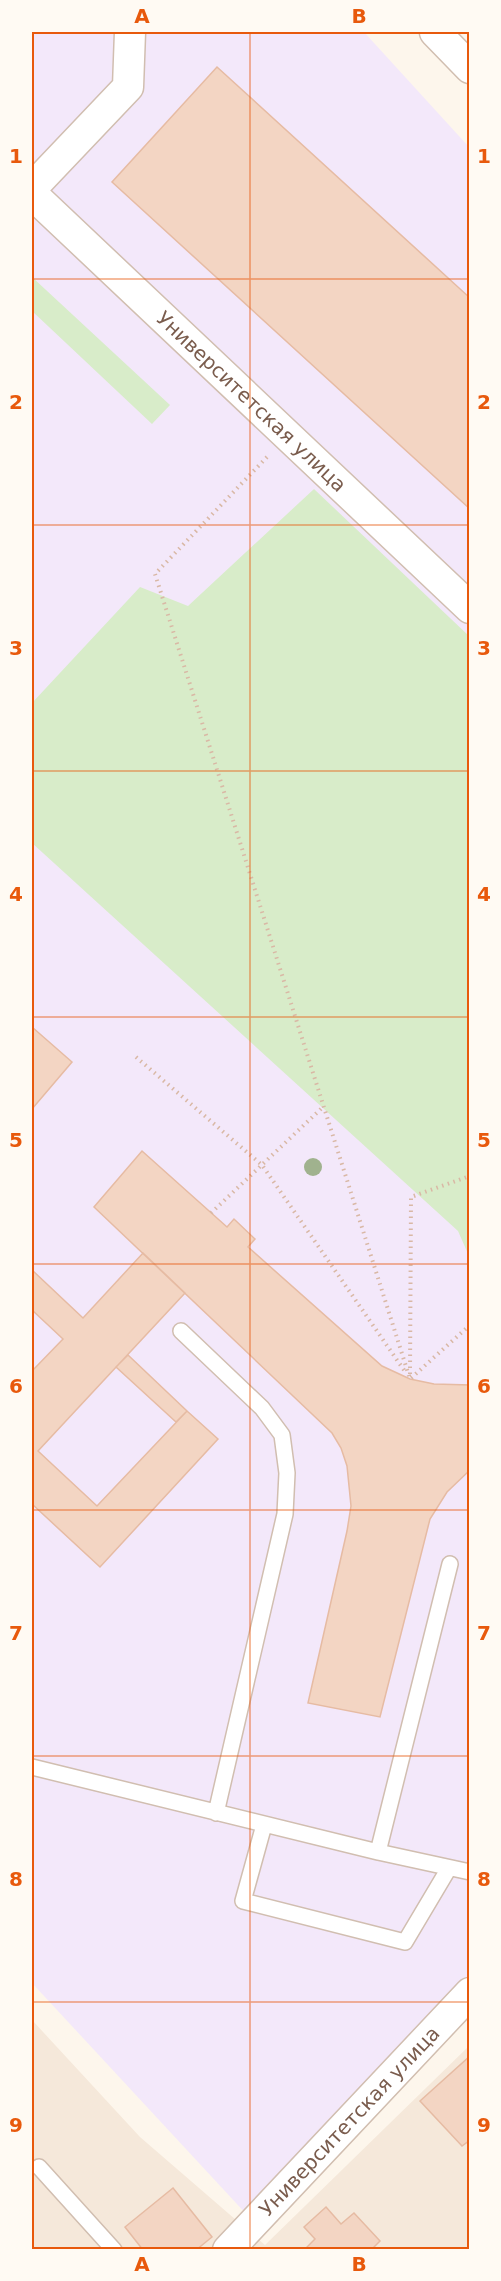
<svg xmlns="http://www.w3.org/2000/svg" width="501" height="2281" font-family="'DejaVu Sans',sans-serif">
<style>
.residential{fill:#f5e8da}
.education{fill:#f3e8fa}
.green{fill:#d8ecc9}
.building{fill:#f3d5c3;stroke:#e6bba3;stroke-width:1.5}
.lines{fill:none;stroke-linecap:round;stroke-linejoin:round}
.lane-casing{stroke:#d1beb0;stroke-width:18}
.street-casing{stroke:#d1beb0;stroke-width:33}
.path{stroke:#d9b8a5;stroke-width:4;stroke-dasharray:1.5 4.5;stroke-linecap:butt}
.lane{stroke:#fff;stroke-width:15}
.street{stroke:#fff;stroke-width:30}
.tree{fill:#a0b28e}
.grid{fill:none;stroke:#e8590c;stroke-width:1.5;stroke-opacity:0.55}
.labels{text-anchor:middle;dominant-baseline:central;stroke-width:4.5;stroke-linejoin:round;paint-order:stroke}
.street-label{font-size:20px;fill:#7a5c4d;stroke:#fffaf3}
.neatline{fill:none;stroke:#e8590c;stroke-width:2}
.grid-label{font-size:20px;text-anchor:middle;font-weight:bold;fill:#e8590c}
</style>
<rect width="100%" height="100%" fill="#fdf6ec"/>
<!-- residential -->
<path class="residential" d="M32,2020l108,117 125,108 204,-199v203h-437z"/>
<!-- education -->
<path class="education" d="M32,32h332l105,115v1844l-220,226 -217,-234z"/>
<!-- green -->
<path class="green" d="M32,277l138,128 -18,19 -120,-113z
M314,489l155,147v620l-11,-25 -426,-388v-140l108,-116 48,19z"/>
<!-- building -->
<path class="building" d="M217,67l253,231v211l-358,-327z
M32,1027l40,35 -40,47z
M142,1151l85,76 7,-8 21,20 -7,8 134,119 28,13 24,5 36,1v85l-23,22 -17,27 -50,198 -72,-14 39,-172 4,-25 -4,-40 -6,-18 -9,-15 -238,-226z
M143,1253l42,40 -147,158 59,55 90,-95 31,28 -118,128 -68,-63v-133l31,-32 -31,-29v-40l51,48z
M128,1355l59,56 -11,11 -60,-55z
M470,2056v84l-8,6 -42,-45z
M173,2188l39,49 -16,13h-53l-18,-23z
M326,2207l15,17 13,-11 26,28 -9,9h-62l-2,-3 8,-8 -11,-12z"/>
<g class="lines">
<defs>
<path id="lane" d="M181,1331l81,77 20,27 5,38 -2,41 -69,299
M32,1767l346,85 92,20
M264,1825l-21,76 162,41 44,-74
M378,1852l72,-288
M39,2167l75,83"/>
<g id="street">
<path d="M435,32l35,36"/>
<path d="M32,188l96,-101 2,-55"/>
<path id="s1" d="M32,194l438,414"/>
<path id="s2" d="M228,2250l242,-257"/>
</g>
</defs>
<!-- lane casing -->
<use href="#lane" class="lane-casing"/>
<!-- street casing -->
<use href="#street" class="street-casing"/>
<!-- path -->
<path class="path" d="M267,457l-112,117 255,805 60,-54
M136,1057l126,108 144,208
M211,1213l112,-106
M410,1374l1,-177 59,-21"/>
<!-- lane -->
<use href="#lane" class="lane"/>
<!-- street -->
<use href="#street" class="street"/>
</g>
<!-- trees -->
<circle class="tree" cx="313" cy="1167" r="9"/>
<!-- grid -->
<path class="grid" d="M250,32v2218M32,279h438M32,525h438M32,771h438M32,1017h438M32,1264h438M32,1510h438M32,1756h438M32,2002h438"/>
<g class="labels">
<!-- street labels -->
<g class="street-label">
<text stroke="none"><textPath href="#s1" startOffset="302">Университетская улица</textPath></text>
<text stroke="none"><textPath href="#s2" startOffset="177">Университетская улица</textPath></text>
</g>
</g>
<!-- border -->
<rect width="501" height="2281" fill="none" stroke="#fffaf3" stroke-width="66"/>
<rect x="33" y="33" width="435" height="2215" class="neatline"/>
<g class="grid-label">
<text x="142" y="23">A</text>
<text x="359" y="23">B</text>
<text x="16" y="163">1</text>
<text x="484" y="163">1</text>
<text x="16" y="409">2</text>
<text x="484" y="409">2</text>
<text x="16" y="655">3</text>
<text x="484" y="655">3</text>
<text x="16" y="901">4</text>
<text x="484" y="901">4</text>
<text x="16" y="1147">5</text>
<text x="484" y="1147">5</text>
<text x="16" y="1393">6</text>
<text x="484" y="1393">6</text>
<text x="16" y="1640">7</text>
<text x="484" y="1640">7</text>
<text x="16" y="1886">8</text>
<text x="484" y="1886">8</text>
<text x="16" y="2132">9</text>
<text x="484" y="2132">9</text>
<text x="142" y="2271">A</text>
<text x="359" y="2271">B</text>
</g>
</svg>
